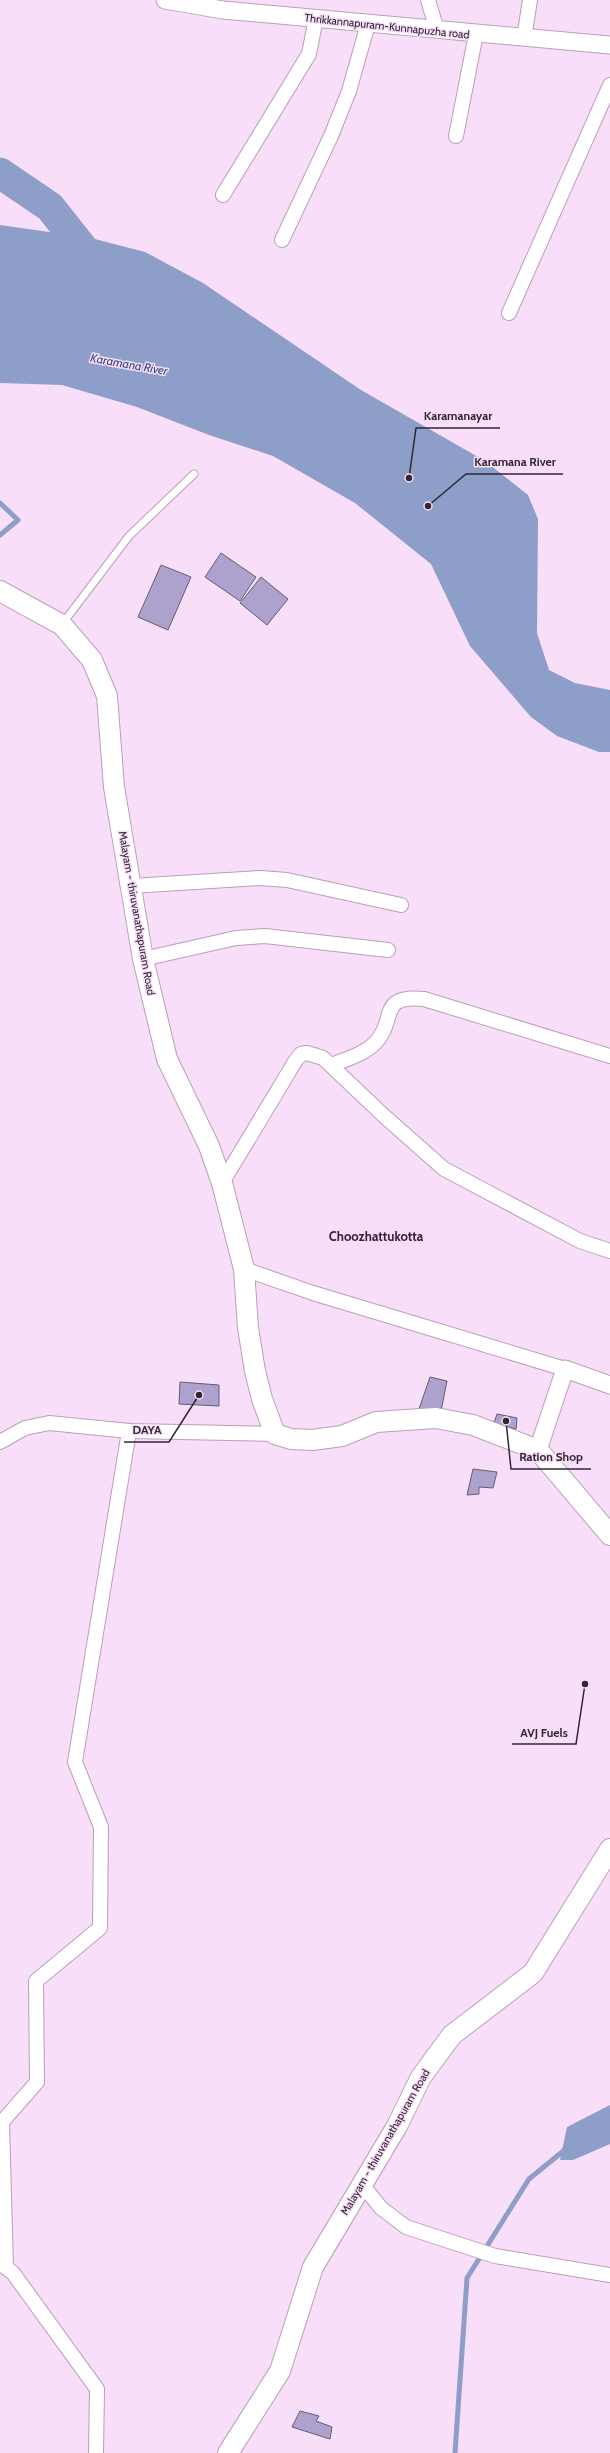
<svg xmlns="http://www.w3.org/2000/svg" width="610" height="2453" font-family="Cabin,sans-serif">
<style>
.water{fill:#8d9ec8}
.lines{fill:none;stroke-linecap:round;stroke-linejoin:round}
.stream{stroke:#8d9ec8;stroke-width:5}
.river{stroke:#8d9ec8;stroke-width:31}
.building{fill:#ada2ce;stroke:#635c78}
.service-casing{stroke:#b9a0b9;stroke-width:9}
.minor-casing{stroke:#b9a0b9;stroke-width:16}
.tertiary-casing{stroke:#b9a0b9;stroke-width:19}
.secondary-casing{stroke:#b9a0b9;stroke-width:22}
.service{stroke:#fff;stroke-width:7}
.minor{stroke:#fff;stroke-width:14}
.tertiary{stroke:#fff;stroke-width:17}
.secondary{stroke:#fff;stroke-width:20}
.labels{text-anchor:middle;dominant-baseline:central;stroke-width:3;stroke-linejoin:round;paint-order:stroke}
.street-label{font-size:11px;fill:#312731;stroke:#f8def8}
.water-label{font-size:12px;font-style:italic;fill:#30447a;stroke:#f8def8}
.quarter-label{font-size:13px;font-weight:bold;fill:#372337;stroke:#f8def8}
.leader{fill:none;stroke:#312731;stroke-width:1.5}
.callout-dot{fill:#312731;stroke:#f8def8;stroke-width:1.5}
.callout-label{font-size:12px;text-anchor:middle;font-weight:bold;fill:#312731;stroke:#f8def8;stroke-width:3;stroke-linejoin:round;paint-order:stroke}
</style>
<rect width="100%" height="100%" fill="#f8def8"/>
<!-- water -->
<path class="water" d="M0,225l91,13 54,14 58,31 158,107 124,71 43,34 10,24 -1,114 12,37 26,13 35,7v62h-11l-42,-16 -26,-19 -61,-71 -39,-82 -76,-61 -82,-47 -64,-21 -72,-28 -75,-22 -62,-2z
M610,2105v39l-37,16h-13l7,-33z"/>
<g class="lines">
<!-- stream -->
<path class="stream" d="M0,503l18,17 -18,15
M455,2453l12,-175 62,-99 38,-31"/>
<!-- river -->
<path class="river" d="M0,173l50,34 49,62"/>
</g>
<!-- building -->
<path class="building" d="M221,553l35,24 -16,24 -35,-24z
M161,565l30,12 -23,53 -30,-13z
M261,577l27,22 -21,26 -27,-22z
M430,1377l17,4 -6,30 -22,-2z
M180,1382l39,3v21l-40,-2z
M497,1414l20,4 -1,11 -22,-6z
M473,1469l24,3 -4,16 -14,-1v7l-12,1z
M300,2411l19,5 -3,5 16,6 -2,12 -38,-12z"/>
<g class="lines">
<defs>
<path id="service" d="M63,623l66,-87 65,-62"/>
<path id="minor" d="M428,0l9,30
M524,38l6,-38
M456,136l20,-102
M223,195l86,-141 7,-36
M282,240l49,-104 18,-45 19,-67
M509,313l101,-228
M131,886l129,-8 27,2 114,25
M143,959l93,-21 29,-2 123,14
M331,1065c15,-6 32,-10 44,-22 22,-22 2,-49 49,-44l186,57
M222,1183l74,-123 5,-6 6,-1 16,5 60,57 61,54 136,72 30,10
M244,1269l69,24 252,76
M0,1442l25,-14 24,-5 80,8 146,3
M361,2183l20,25 25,19 89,29 115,19
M0,2263l13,10 84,116 -1,64
M6,2268l-4,-146 35,-40 -1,-101 64,-53 1,-101 -26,-65 54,-331"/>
<path id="tertiary" d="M165,0l58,10 387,35
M538,1450l27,-81 45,16"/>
<path id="secondary" d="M0,591l62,34 30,35 15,36 7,91 29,172 24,100 42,87 13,37 22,86 4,59 7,43 7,28 13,35 16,5 21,1 30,-4 34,-14 60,-4 37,7 65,25 72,85
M228,2453l52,-82 33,-104 84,-141 24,-49 31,-42 81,-62 77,-124"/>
</defs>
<!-- service casing -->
<use href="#service" class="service-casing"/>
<!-- minor casing -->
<use href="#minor" class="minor-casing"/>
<!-- tertiary casing -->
<use href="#tertiary" class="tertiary-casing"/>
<!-- secondary casing -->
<use href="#secondary" class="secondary-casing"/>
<!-- service -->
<use href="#service" class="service"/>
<!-- minor -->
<use href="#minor" class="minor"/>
<!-- tertiary -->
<use href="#tertiary" class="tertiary"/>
<!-- secondary -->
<use href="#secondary" class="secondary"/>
</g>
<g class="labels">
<!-- street labels -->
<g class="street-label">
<text transform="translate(387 26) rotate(6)">Thrikkannapuram-Kunnapuzha road</text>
<text transform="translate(137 913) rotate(80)">Malayam - thiruvanathapuram Road</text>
<text transform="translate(385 2142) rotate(-60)">Malayam - thiruvanathapuram Road</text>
</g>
<!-- water labels -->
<g class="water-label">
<text transform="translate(129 364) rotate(10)">Karamana River</text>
</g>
<!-- quarter labels -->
<g class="quarter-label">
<text x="376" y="1236">Choozhattukotta</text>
</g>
</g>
<!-- callouts -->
<path class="leader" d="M409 478L416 428H500M428 506L466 474H563M199 1395L169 1442H124M506 1421L511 1469H591M585 1684L576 1744H512"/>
<g class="callout-dot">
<circle cx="409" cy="478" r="4"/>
<circle cx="428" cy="506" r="4"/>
<circle cx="199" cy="1395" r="4"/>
<circle cx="506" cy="1421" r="4"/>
<circle cx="585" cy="1684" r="4"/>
</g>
<g class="callout-label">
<text x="458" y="420">Karamanayar</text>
<text x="515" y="466">Karamana River</text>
<text x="147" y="1434">DAYA</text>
<text x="551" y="1461">Ration Shop</text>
<text x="544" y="1737">AVJ Fuels</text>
</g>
</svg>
